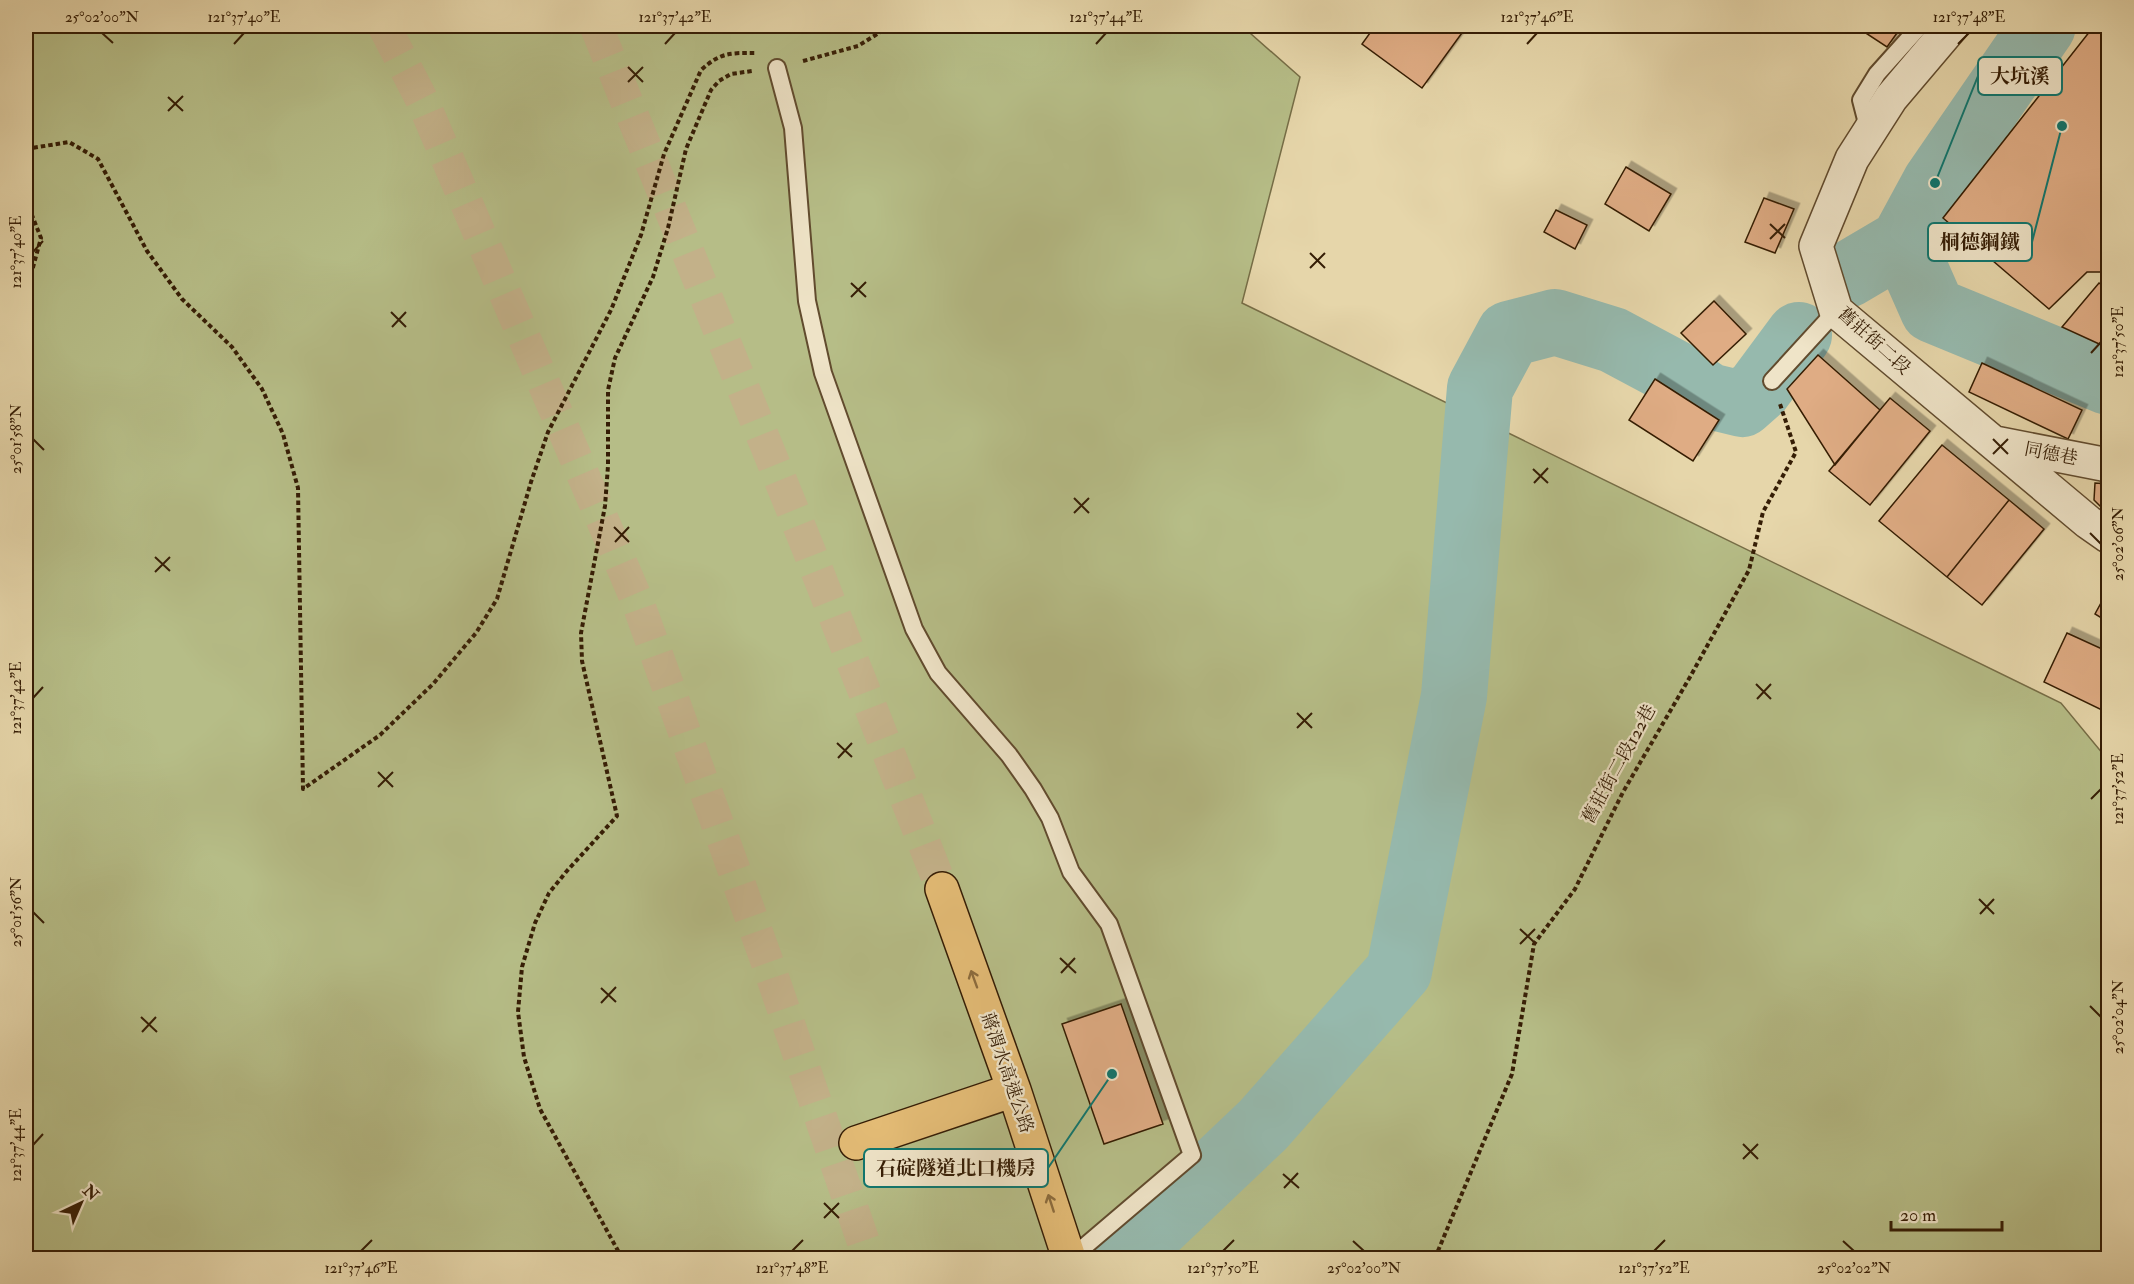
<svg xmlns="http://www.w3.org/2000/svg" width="2134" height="1284" font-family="'IM FELL Double Pica','Noto Serif TC',serif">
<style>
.green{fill:#b6bd87;stroke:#766d46;stroke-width:1.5}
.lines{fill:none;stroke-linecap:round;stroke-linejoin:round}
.river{stroke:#96b9ad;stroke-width:66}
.building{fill:#dfac84;stroke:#351d05;stroke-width:1.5;filter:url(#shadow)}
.motorway-tunnel{stroke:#c3b189;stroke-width:33;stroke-dasharray:33 16;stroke-linecap:butt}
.service-casing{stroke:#614b2e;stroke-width:20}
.minor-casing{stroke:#614b2e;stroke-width:36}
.motorway-casing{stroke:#351d05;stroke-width:36}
.path{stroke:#351d05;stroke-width:4;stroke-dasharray:4.5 3;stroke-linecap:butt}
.service{stroke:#efe4c8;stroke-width:16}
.minor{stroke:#efe4c8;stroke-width:33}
.motorway{stroke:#e3bb75;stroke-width:33}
.oneway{stroke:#8c6c3d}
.ticks{fill:none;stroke:#351d05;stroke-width:2}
.labels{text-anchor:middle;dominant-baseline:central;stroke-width:4.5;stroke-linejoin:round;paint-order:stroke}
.street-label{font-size:18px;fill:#351d05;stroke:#efe4c8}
.leader{fill:none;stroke:#0f766e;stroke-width:2}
.callout-dot{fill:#0f766e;stroke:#efe4c8;stroke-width:2}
.callout{fill:#efe4c8;stroke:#0f766e;stroke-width:2}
.callout-label{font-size:20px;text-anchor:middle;font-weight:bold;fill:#351d05}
.neatline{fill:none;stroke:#351d05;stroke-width:2}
.ticks-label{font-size:15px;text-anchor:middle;fill:#351d05}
</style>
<defs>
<filter id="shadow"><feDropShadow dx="5.5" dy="-5.5" stdDeviation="0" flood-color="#0004"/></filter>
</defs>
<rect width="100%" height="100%" fill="#e6d6aa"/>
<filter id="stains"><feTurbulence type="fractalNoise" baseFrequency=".00333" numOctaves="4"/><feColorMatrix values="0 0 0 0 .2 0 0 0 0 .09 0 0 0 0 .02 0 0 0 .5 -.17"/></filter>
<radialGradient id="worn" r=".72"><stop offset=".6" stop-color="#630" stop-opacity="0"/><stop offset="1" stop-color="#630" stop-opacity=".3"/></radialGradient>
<!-- green -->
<path class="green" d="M26,26h1216l58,51 -58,226 819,400 47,57v498h-2082z"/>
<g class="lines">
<!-- river -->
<path class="river" d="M2043,26l-108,157 -32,59 30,68 175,72
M1847,275l56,-33
M1123,1258l140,-133 136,-154 55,-275 26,-308 29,-54 46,-12 58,18 60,32 36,24 33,8 17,-15 40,-54"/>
</g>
<!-- building -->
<path class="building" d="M1375,26h92l-45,62 -60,-44z
M1855,26h47l-15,21z
M2094,26h14v246h-21l-38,37 -106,-91z
M1626,167l45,27 -22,37 -44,-27z
M1764,198l30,11 -19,44 -30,-11z
M1556,210l31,15 -12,24 -31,-17z
M2099,283l9,7v58l-46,-21z
M1714,301l32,33 -33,31 -32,-32z
M1818,355l62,55 -45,55 -48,-76z
M1982,363l100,47 -14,29 -99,-47z
M1655,379l64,41 -26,41 -64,-41z
M1890,398l40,33 -60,74 -41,-34z
M1942,445l67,55 -62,77 -68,-56z
M2095,483l13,1v30l-14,-14z
M2009,500l35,29 -62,76 -35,-28z
M2108,590v32l-13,-8z
M2067,633l35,16 6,-12v70l-2,5 -62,-30z
M1121,1004l42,120 -59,20 -42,-120z"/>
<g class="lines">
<!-- motorway-tunnel -->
<path class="motorway-tunnel" d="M384,26l39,76 215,501 131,364 100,291
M596,26l212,522 134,341"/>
<defs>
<path id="service" d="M777,68l16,60 14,173 16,72 91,256 24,44 71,82 24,34 17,29 21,54 38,52 83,231 -121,103
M1869,131l-8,-31 16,-26 43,-48
M1772,381l64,-70"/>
<path id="minor" d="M1952,26l-61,72 -39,61 -36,87 20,65 252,211 20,14
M1995,443l113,22"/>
<path id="motorway" d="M942,889l72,201 55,168
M856,1143l158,-53"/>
</defs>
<!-- service casing -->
<use href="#service" class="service-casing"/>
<!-- minor casing -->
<use href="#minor" class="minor-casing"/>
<!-- motorway casing -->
<use href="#motorway" class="motorway-casing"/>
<!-- path -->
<path class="path" d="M803,61l55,-15 32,-20
M26,149l43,-7 29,17 49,92 35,48 50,48 30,42 21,45 15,54 5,301 77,-54 53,-51 43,-51 21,-34 34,-117 17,-50 63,-122 30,-75 23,-81 37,-84c20,-18 29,-17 55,-17
M26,200l15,38 -15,55
M622,1258l-82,-149 -16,-52 -6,-45 4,-45 13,-44 14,-30 17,-21 51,-56 -35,-155 -1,-28 24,-127 3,-40v-76l7,-32 38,-81 15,-49 18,-79 25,-59 8,-9 12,-7 21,-3
M1435,1258l77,-184 22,-130 41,-55 48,-97 67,-115 59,-107 14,-58 33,-60 -16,-48"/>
<!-- service -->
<use href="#service" class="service"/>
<!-- minor -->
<use href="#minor" class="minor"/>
<!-- motorway -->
<use href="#motorway" class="motorway"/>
</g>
<!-- one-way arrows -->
<defs><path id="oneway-shaft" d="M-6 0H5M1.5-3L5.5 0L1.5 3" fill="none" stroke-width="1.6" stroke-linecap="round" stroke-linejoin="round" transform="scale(1.5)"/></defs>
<g class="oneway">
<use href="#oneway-shaft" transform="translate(974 979) rotate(-110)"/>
<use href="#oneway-shaft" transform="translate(1051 1203) rotate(-108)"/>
</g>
<!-- ticks -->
<path class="ticks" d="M102,33l11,10M234,44l10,-11M665,44l10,-11M1096,44l10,-11M1527,44l10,-11M1958,44l11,-11M628,67l15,15M628,82l15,-15M168,97l15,14M168,111l15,-15M1770,224l15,14M1770,239l15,-15M33,252l10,-11M1310,253l15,15M1310,268l15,-15M851,283l15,14M851,297l15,-15M391,312l15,15M392,327l14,-15M2091,353l10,-11M33,439l11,11M1993,439l15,15M1993,454l15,-15M1533,469l15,14M1534,483l14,-15M1074,498l15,15M1074,513l15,-15M614,527l15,15M2090,533l11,11M615,542l14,-15M155,557l15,14M155,572l15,-15M1756,684l15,15M33,698l10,-11M1757,699l14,-15M1297,713l15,15M1297,728l15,-15M837,743l15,14M838,758l14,-15M378,772l15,15M378,787l15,-15M2091,799l10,-10M1979,899l15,15M33,912l11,11M1980,914l14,-15M1520,929l15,14M1520,944l15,-15M1060,958l16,15M1061,973l14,-15M601,988l15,14M601,1003l15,-16M2090,1006l11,11M141,1017l16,15M142,1032l14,-15M1743,1144l15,15M33,1145l10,-11M1743,1159l15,-15M1283,1174l16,14M1284,1188l14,-15M824,1203l15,15M824,1218l15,-15M1353,1241l11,10M1843,1241l11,10M361,1251l11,-11M792,1251l11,-11M1223,1251l11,-11M1654,1251l11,-11"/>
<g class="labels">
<!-- street labels -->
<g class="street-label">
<text transform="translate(1874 341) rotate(42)">舊莊街二段</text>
<text transform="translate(2051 454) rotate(11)">同德巷</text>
<text transform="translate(1619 764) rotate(-61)">舊莊街二段122巷</text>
<text transform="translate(1007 1073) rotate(71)">蔣渭水高速公路</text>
</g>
</g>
<!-- callouts -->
<path class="leader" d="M1935 183L1978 76M2062 126L2032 242M1112 1074L1048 1168"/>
<g class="callout-dot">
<circle cx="1935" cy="183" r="6"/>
<circle cx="2062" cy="126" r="6"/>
<circle cx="1112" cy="1074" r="6"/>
</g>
<g class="callout">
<rect x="1978" y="57" width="84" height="38" rx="6"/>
<rect x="1928" y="223" width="104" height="38" rx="6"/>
<rect x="864" y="1149" width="184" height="38" rx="6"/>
</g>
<g class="callout-label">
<text x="2020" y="83">大坑溪</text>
<text x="1980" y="249">桐德鋼鐵</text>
<text x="956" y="1175">石碇隧道北口機房</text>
</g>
<!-- margin -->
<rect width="2134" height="1284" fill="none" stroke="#e6d6aa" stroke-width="66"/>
<!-- north arrow -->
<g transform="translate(81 1203) rotate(44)" stroke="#efe4c8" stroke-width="4.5" paint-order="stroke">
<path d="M0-4.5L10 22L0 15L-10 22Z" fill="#351d05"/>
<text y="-9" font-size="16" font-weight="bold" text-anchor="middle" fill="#351d05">N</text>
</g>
<!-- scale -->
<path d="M1891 1221v9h111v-9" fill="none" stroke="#351d05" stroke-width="3"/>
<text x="1900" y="1221" font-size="18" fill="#351d05" stroke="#efe4c8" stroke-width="4.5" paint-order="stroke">20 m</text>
<rect x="33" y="33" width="2068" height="1218" class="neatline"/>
<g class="ticks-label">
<text x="102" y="22">25°02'00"N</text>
<text x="244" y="22">121°37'40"E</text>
<text x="675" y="22">121°37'42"E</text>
<text x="1106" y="22">121°37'44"E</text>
<text x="1537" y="22">121°37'46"E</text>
<text x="1969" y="22">121°37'48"E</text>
<text transform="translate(16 252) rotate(-90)" y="5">121°37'40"E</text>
<text transform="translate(2118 342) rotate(-90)" y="5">121°37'50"E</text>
<text transform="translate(16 439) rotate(-90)" y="5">25°01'58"N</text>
<text transform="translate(2118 544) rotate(-90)" y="5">25°02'06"N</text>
<text transform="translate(16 698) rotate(-90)" y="5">121°37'42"E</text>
<text transform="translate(2118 789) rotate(-90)" y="5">121°37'52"E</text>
<text transform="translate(16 912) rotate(-90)" y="5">25°01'56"N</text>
<text transform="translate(2118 1017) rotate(-90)" y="5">25°02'04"N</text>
<text transform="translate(16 1145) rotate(-90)" y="5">121°37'44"E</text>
<text x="361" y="1273">121°37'46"E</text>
<text x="792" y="1273">121°37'48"E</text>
<text x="1223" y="1273">121°37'50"E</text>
<text x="1364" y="1273">25°02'00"N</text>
<text x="1654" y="1273">121°37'52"E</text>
<text x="1854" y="1273">25°02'02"N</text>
</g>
<rect width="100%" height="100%" filter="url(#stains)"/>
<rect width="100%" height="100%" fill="url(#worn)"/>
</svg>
